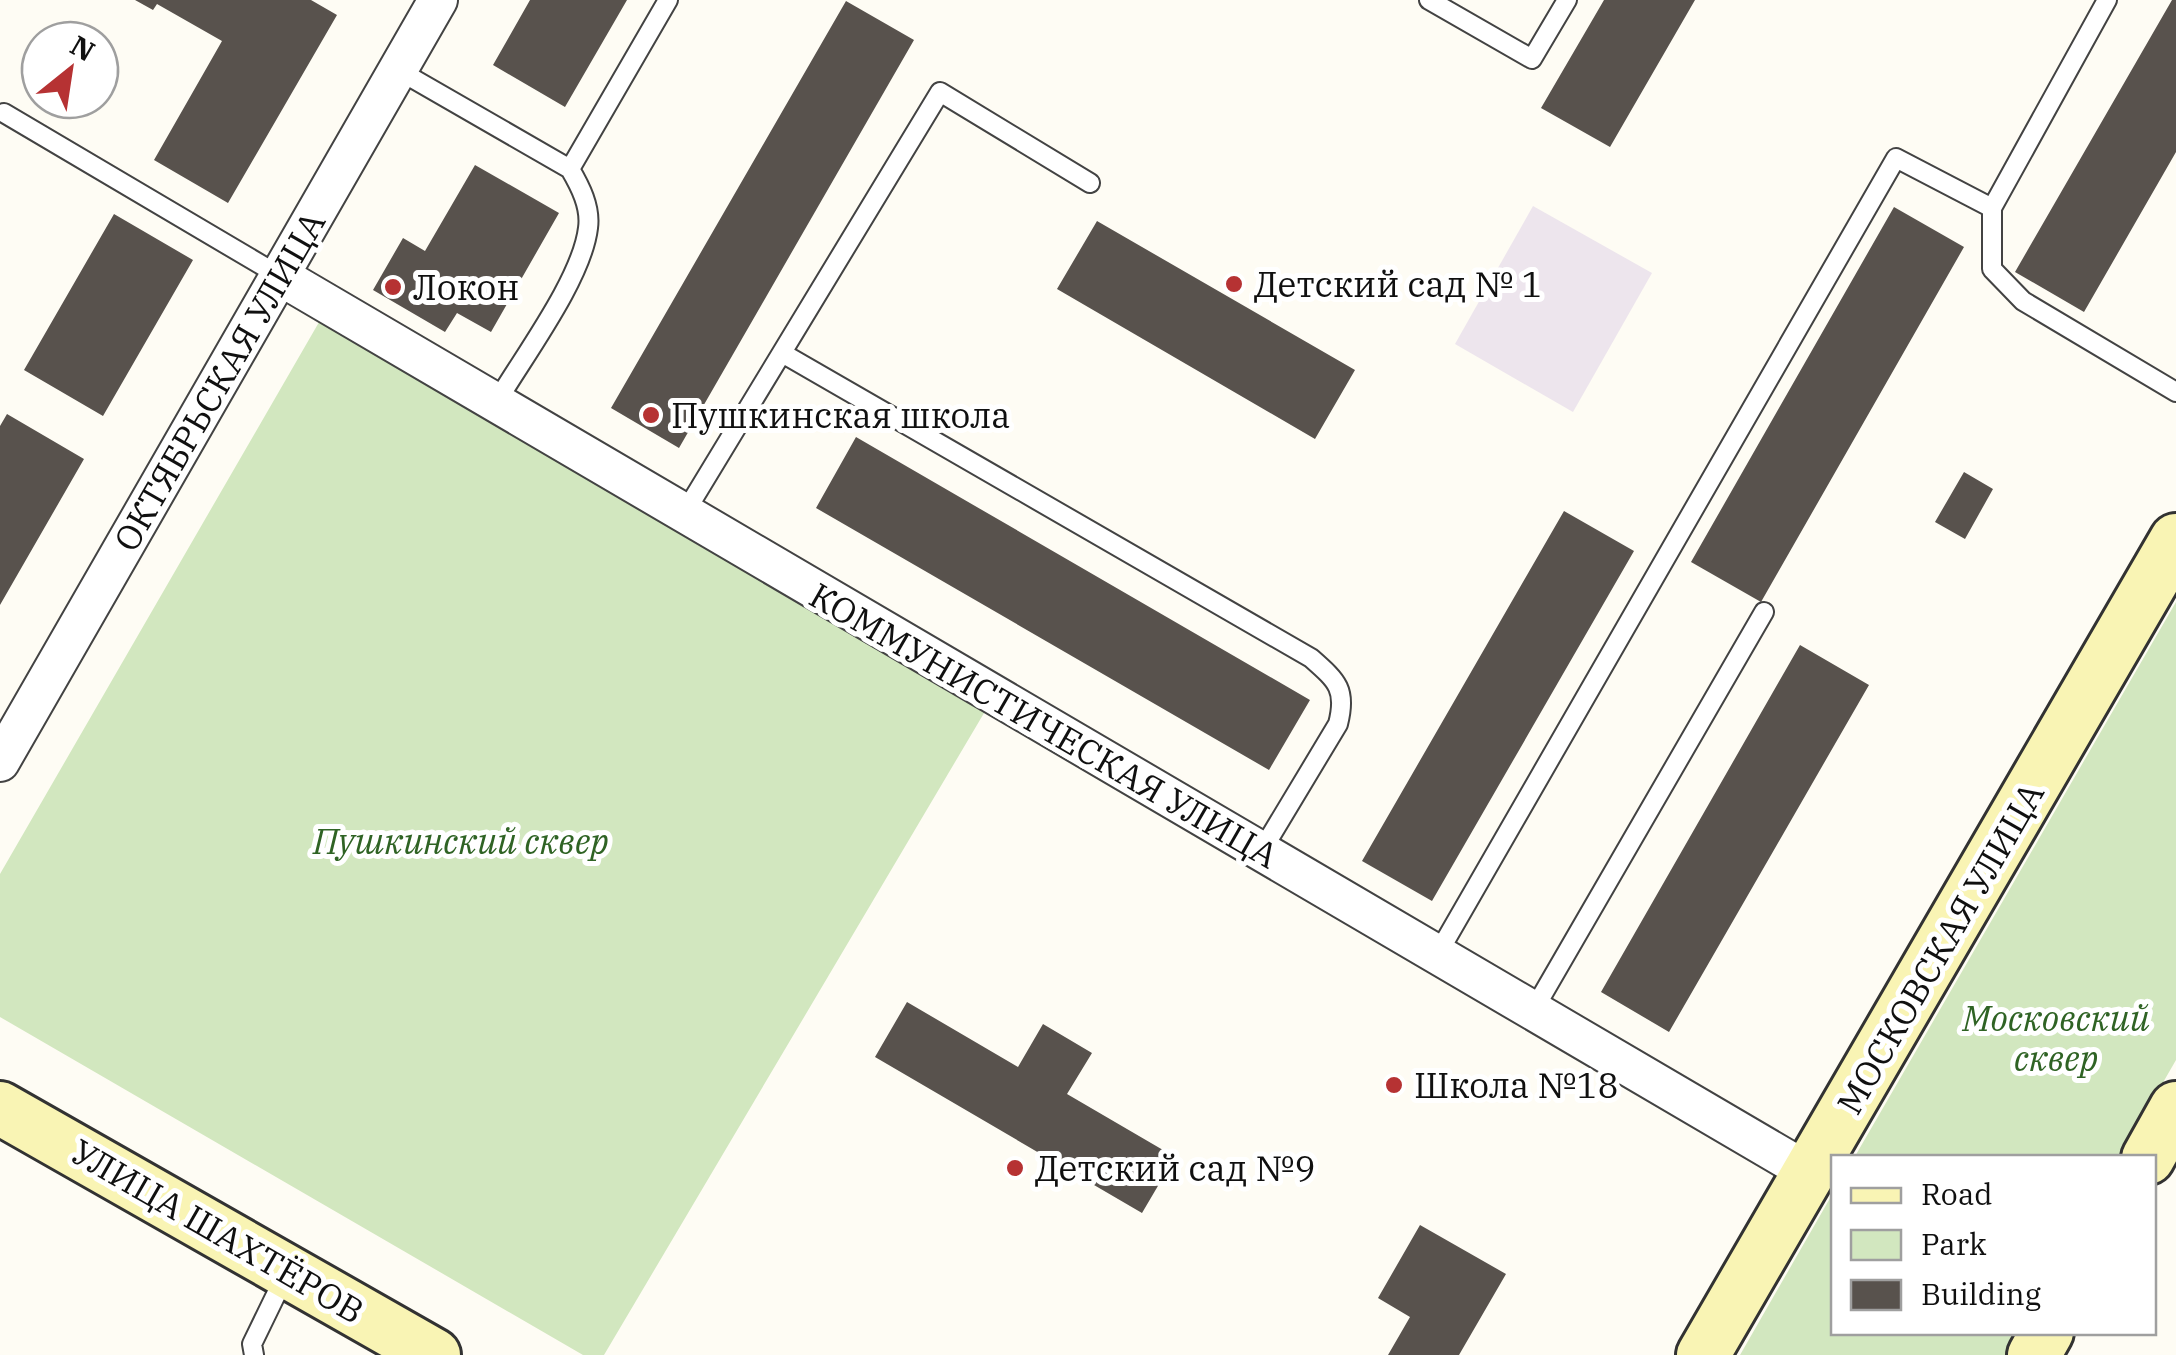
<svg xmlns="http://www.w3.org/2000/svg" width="2176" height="1355" font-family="'IBM Plex Serif',serif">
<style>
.industrial{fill:#ede5ed}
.green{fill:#d2e7bf}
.building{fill:#58524d}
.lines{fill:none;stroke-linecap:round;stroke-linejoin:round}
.lane-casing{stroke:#434343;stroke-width:22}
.street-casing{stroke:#434343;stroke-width:42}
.secondary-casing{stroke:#323232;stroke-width:58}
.lane{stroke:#fff;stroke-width:18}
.street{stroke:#fff;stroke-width:38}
.secondary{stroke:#f9f4b4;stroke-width:52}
.poi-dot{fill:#b63233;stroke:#fff;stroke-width:4}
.labels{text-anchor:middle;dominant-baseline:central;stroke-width:10;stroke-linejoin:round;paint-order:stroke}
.poi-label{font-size:35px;fill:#101010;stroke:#fff;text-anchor:start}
.street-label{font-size:35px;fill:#101010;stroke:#fff}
.park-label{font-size:35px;font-style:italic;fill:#2f6324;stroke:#fff}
</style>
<rect width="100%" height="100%" fill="#fefcf4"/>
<!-- industrial -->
<path class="industrial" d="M1533,206l119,67 -79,139 -118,-68z"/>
<!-- green -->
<path class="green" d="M322,317l668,386 -386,652h-21l-583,-338v-143z
M2176,602v458l-56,97 -266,1z
M1833,1193l1,139 186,1 -13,22h-267z"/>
<!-- building -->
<path class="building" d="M135,0h176l26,15 -109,188 -74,-43 68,-119 -65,-37 -4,6z
M530,0h97l-62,107 -72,-42z
M1604,0h91l-85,147 -69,-39z
M2172,0h4v152l-92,160 -69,-40z
M846,1l68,39 -235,408 -68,-40z
M475,165l84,48 -68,119 -34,-19 -12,19 -72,-42 30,-52 22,13z
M1894,207l70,40 -203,355 -70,-40z
M114,214l79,46 -90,156 -79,-46z
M1097,221l258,149 -40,69 -258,-150z
M7,414l77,45 -84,146v-179z
M856,437l454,263 -41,70 -453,-262z
M1964,472l29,17 -28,50 -30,-17z
M1564,511l70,40 -202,350 -70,-40z
M1800,645l69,40 -200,347 -68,-40z
M907,1002l111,65 25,-43 49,29 -25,41 108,63 -33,56 -267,-156z
M1420,1225l86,49 -47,81h-71l22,-38 -32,-19z"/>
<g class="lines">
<defs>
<path id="lane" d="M1429,0l103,59 35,-59
M2107,0l-115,208v61l31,32 153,91
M398,70l172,99
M4,113l276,163
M782,353l529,305c26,23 36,31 27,66l-77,128
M496,403c27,-46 86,-124 92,-175 3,-21 -8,-42 -18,-59l98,-169
M684,514l256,-422 150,91
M1437,955l459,-797 96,50
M1533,1011l231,-399
M254,1355l-2,-11 34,-70"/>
<path id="street" d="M280,276l1530,897
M0,762l438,-762"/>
<path id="secondary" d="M0,1108l434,247
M2148,1158l28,-50
M1703,1355l473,-815
M2034,1355l13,-23"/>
</defs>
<!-- lane casing -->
<use href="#lane" class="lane-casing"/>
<!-- street casing -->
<use href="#street" class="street-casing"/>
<!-- secondary casing -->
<use href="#secondary" class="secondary-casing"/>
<!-- lane -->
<use href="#lane" class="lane"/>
<!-- street -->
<use href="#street" class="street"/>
<!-- secondary -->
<use href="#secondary" class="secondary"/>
</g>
<!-- markers -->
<g class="poi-dot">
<circle cx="1234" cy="284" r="10"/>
<circle cx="393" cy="287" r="10"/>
<circle cx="651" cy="415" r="10"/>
<circle cx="1394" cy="1085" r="10"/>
<circle cx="1015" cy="1168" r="10"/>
</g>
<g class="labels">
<!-- poi labels -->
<g class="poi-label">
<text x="1254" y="284">Детский сад № 1</text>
<text x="413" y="287">Локон</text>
<text x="671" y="415">Пушкинская школа</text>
<text x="1414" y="1085">Школа №18</text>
<text x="1035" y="1168">Детский сад №9</text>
</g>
<!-- street labels -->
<g class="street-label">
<text transform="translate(219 381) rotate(-60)">ОКТЯБРЬСКАЯ УЛИЦА</text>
<text transform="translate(1044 725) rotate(30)">КОММУНИСТИЧЕСКАЯ УЛИЦА</text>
<text transform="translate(1940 948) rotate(-60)">МОСКОВСКАЯ УЛИЦА</text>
<text transform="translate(218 1231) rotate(30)">УЛИЦА ШАХТЁРОВ</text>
</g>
<!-- park labels -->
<g class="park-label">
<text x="461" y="841">Пушкинский сквер</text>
<text x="2056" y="1018">Московский<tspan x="2056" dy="40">сквер</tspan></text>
</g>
</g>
<!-- legend -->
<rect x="1831" y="1155" width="325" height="180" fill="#ffffff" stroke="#9f9f9f" stroke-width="2.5"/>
<rect x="1851" y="1188" width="50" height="15" fill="#f9f4b4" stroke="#9f9f9f" stroke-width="2.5"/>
<text x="1921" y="1205" font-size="30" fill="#101010">Road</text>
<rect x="1851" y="1230" width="50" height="30" fill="#d2e7bf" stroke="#9f9f9f" stroke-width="2.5"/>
<text x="1921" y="1255" font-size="30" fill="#101010">Park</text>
<rect x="1851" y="1280" width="50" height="30" fill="#58524d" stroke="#9f9f9f" stroke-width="2.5"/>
<text x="1921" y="1305" font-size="30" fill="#101010">Building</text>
<!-- north arrow -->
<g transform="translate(70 70) rotate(30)"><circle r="48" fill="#ffffff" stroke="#9f9f9f" stroke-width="2.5"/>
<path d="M0-8L18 38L0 25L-18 38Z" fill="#b63233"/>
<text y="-15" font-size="28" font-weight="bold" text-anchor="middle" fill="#101010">N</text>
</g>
</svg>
